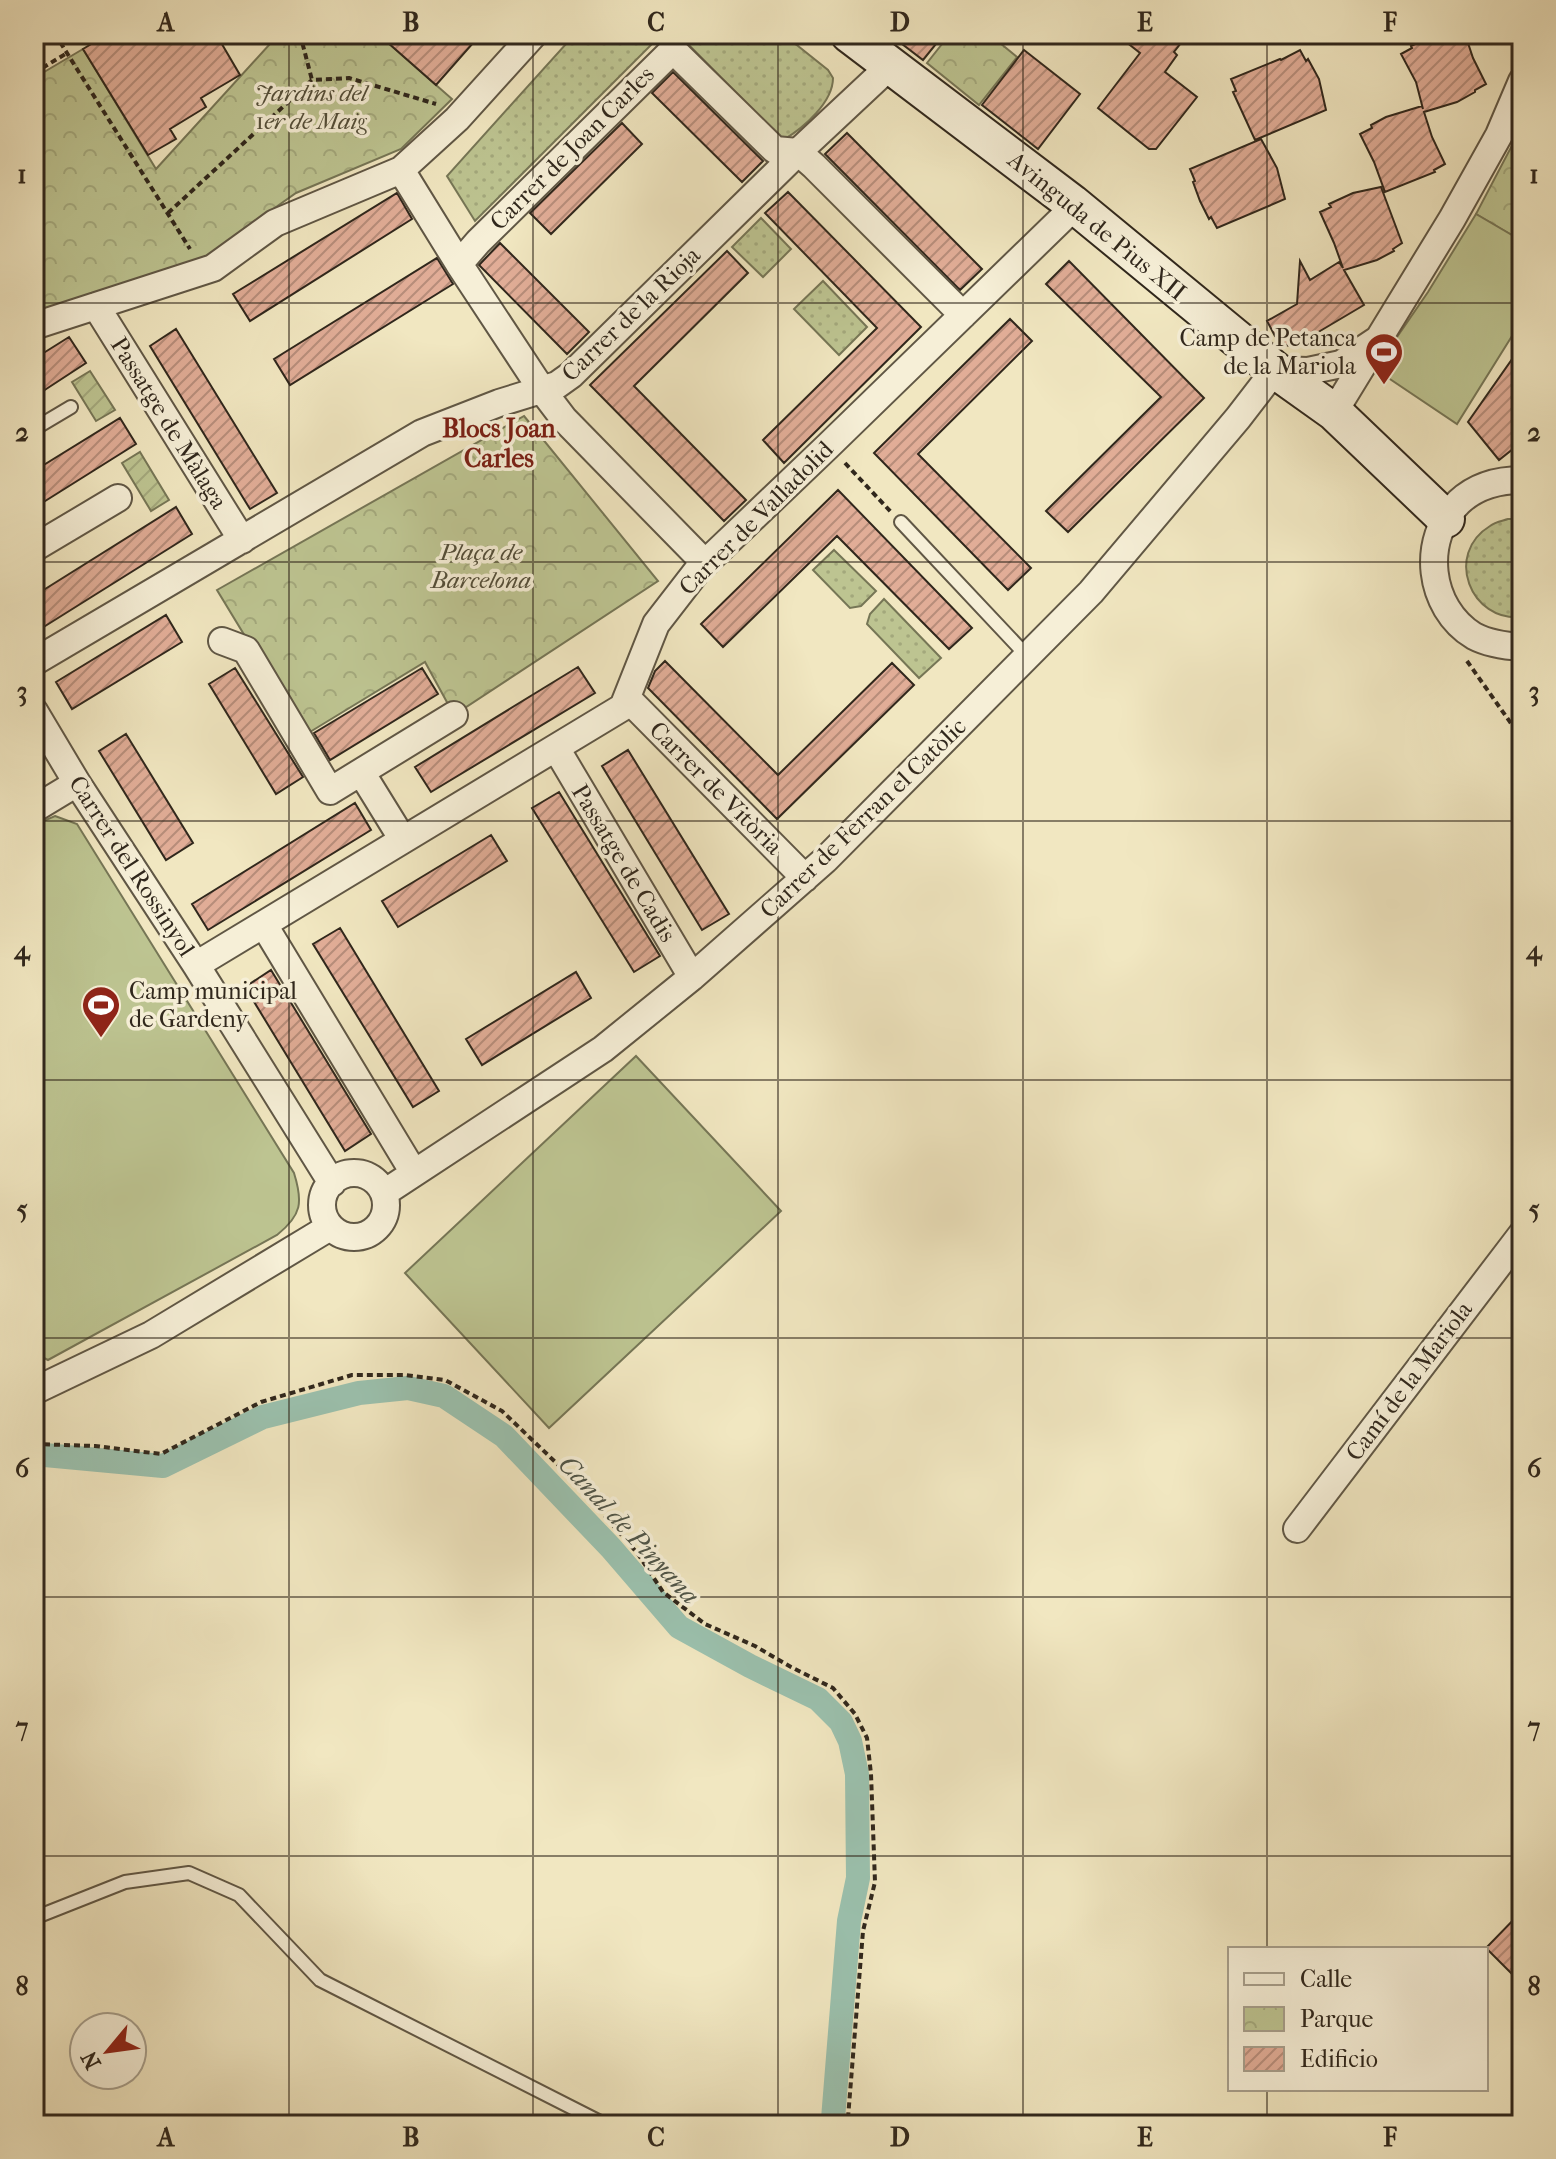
<svg xmlns="http://www.w3.org/2000/svg" width="1556" height="2159" font-family="'IM FELL French Canon',serif">
<style>
.grass{fill:url(#grass-dots);stroke:#767656;stroke-width:2}
.park{fill:url(#park-crowns);stroke:#767656;stroke-width:2}
.garden{fill:url(#garden-furrows);stroke:#767656;stroke-width:2}
.pitch{fill:#bdc491;stroke:#767656;stroke-width:2}
.lines{fill:none;stroke-linecap:round;stroke-linejoin:round}
.canal{stroke:#9bc1ae;stroke-width:24}
.building{fill:url(#building-hatch);stroke:#30271c;stroke-width:2}
.lane-casing{stroke:#605745;stroke-width:16}
.street-casing{stroke:#605745;stroke-width:30}
.secondary-casing{stroke:#30271c;stroke-width:40}
.path{stroke:#30271c;stroke-width:4;stroke-dasharray:6 4;stroke-linecap:butt}
.lane{stroke:#f6efd7;stroke-width:12}
.street{stroke:#f6efd7;stroke-width:26}
.secondary{stroke:#f6efd7;stroke-width:36}
.grid{fill:none;stroke:#30271c;stroke-width:2;stroke-opacity:0.55}
.labels{text-anchor:middle;dominant-baseline:central;stroke-width:7;stroke-linejoin:round;paint-order:stroke}
.park-label{font-size:24px;font-style:italic;fill:#534e39;stroke:#f6efd7}
.street-label{font-size:24px;fill:#30271c;stroke:#f6efd7}
.poi-label{font-size:24px;fill:#30271c;stroke:#f6efd7;text-anchor:end}
.neighbourhood-label{font-size:26px;font-weight:bold;fill:#7a1f14;stroke:#f6efd7}
.water-label{font-size:26px;font-style:italic;fill:#505548;stroke:#f6efd7}
.neatline{fill:none;stroke:#30271c;stroke-width:3}
.grid-label{font-size:26px;text-anchor:middle;font-weight:bold;fill:#30271c}
</style>
<defs>
<pattern id="grass-dots" width="8" height="8" patternUnits="userSpaceOnUse" patternTransform="scale(2)"><rect width="8" height="8" fill="#bdc491"/><path d="M2 2h.1M6 6h.1" fill="none" stroke="#a3a87c" stroke-width="1.8" stroke-linecap="round"/></pattern>
<pattern id="park-crowns" width="20" height="18" patternUnits="userSpaceOnUse" patternTransform="scale(2)"><rect width="20" height="18" fill="#bdc491"/><path d="M2 6a3 3 0 1 1 6 0M12 15a3 3 0 1 1 6 0" fill="none" stroke="#a3a87c"/></pattern>
<pattern id="garden-furrows" width="10" height="10" patternUnits="userSpaceOnUse" patternTransform="scale(2)"><rect width="10" height="10" fill="#bdc491"/><path d="M-1 1l2-2M0 10L10 0M9 11l2-2" fill="none" stroke="#a3a87c"/></pattern>
<pattern id="building-hatch" width="6" height="6" patternUnits="userSpaceOnUse" patternTransform="scale(2)"><rect width="6" height="6" fill="#e1ad97"/><path d="M-1 1l2-2M0 6l6-6M5 7l2-2" fill="none" stroke="#b78d7a"/></pattern>
</defs>
<rect width="100%" height="100%" fill="#f1e7c1"/>
<filter id="stains"><feTurbulence type="fractalNoise" baseFrequency=".0025" numOctaves="4"/><feColorMatrix values="0 0 0 0 .2 0 0 0 0 .09 0 0 0 0 .02 0 0 0 .5 -.17"/></filter>
<radialGradient id="worn" r=".72"><stop offset=".6" stop-color="#630" stop-opacity="0"/><stop offset="1" stop-color="#630" stop-opacity=".3"/></radialGradient>
<!-- grass -->
<path class="grass" d="M575,34l86,1 -186,186 -28,-45z
M678,34h105l45,36 5,8c0,24 -29,50 -50,62z
M761,218l30,31 -28,28 -31,-30z
M823,281l44,46 -28,28 -45,-46z
M1508,519h14v98c-52,5 -78,-63 -32,-91 5,-4 12,-5 18,-7z
M834,550l42,41 -15,15 -11,2 -37,-38z
M884,599l57,59 -22,20 -52,-54 3,-10z"/>
<!-- park -->
<path class="park" d="M279,34h99l74,65 -51,50 -105,44 -102,72 -160,51v-238l49,-29 73,120z
M950,34h39l28,23 -38,48 -52,-42z
M1518,134l4,2v105l-46,-27z
M524,416l134,165 -204,134 -29,-53 -120,73 -88,-145z"/>
<!-- garden -->
<path class="garden" d="M90,371l25,39 -19,11 -24,-39z
M140,452l29,48 -18,11 -29,-48z"/>
<!-- pitch -->
<path class="pitch" d="M1476,214l46,27v79l-65,104 -82,-55 53,-77z
M55,816l22,8 217,349c9,29 8,42 -17,62l-229,125 -6,-3 -8,-17v-515z
M636,1056l145,155 -232,217 -144,-155z"/>
<g class="lines">
<!-- canal -->
<path class="canal" d="M34,1454l129,12 100,-49 96,-24 49,-5 36,8 60,40 107,112 68,79 71,39 68,33 23,23 9,19 7,33 1,104 -9,43 -16,198 -2,6"/>
</g>
<!-- building -->
<path class="building" d="M108,34h108l24,41 -39,23 5,9 -36,22 6,10 -28,16 -65,-106z
M378,34h103l-45,51z
M889,34h50l-6,8 3,2 -13,16z
M1116,34h72l-14,18 3,3 -12,17 32,25 -41,52h-7l-51,-41 42,-55z
M1436,34h29l8,24 13,26 -11,6v2l-18,10 -33,10 8,25 13,27 -11,6 1,2 -50,20 -11,-30 -14,-28 12,-6 -1,-3 15,-8 36,-11 1,3 -7,-27 -15,-28 11,-6 -1,-2z
M1024,50l56,44 -42,55 -56,-44z
M1300,50l6,11 2,-2 11,20 7,31 -71,30 -22,-48 3,-1 -5,-12 49,-20 1,1z
M673,72l90,89 -21,21 -90,-89z
M622,123l20,21 -91,90 -21,-21z
M847,133l135,136 -22,21 -135,-136z
M1261,139l16,29 8,31 -68,29 -6,-11 -2,2 -9,-18 -7,-19 2,-1 -5,-12z
M1381,187l21,56 -9,6 1,2 -17,9 -33,10 20,35 -71,42 -7,-2 -11,-9 -8,-15 30,-17 3,-43 10,19 29,-18 4,6 -9,-25 -14,-31 11,-5 -2,-3 24,-11z
M788,192l133,135 -137,136 -21,-23 114,-112 -112,-115z
M397,193l15,26 -162,102 -17,-27z
M500,243l89,89 -22,22 -88,-89z
M727,251l21,22 -114,113 112,114 -22,21 -134,-136z
M437,258l16,26 -163,101 -16,-26z
M1069,261l135,137 -136,134 -22,-21 115,-114 -115,-113z
M1010,319l22,22 -114,113 113,114 -23,22 -134,-137z
M176,329l101,164 -27,16 -100,-163z
M69,337l17,26 -52,34v-38z
M1522,345v108l-9,-4 -14,11 -31,-38z
M120,418l16,26 -102,64v-37z
M838,490l134,138 -23,21 -112,-113 -114,111 -22,-23z
M176,507l16,27 -158,99v-37z
M166,615l16,27 -110,67 -16,-27z
M665,661l113,114 114,-112 22,22 -137,134 -129,-131 7,-17z
M578,667l17,26 -164,99 -16,-25z
M235,668l68,109 -27,17 -67,-110z
M422,668l16,26 -108,66 -16,-27z
M126,734l67,109 -27,17 -67,-109z
M628,750l101,164 -27,16 -100,-164z
M559,792l101,164 -26,16 -102,-164z
M355,803l16,27 -163,100 -16,-26z
M491,835l16,26 -109,66 -16,-26z
M340,928l99,163 -26,16 -100,-163z
M271,970l100,164 -26,17 -100,-164z
M576,972l15,26 -109,67 -16,-26z
M1522,1911v73l-36,-36z"/>
<g class="lines">
<defs>
<path id="lane" d="M34,429l37,-22
M901,522l127,135
M34,1918l91,-36 64,-9 50,22 81,85 286,145"/>
<path id="street" d="M401,170l58,94 83,126 22,29 140,143
M459,264l19,-22 195,-192 102,100 23,2 16,14 149,149
M96,306l146,234
M34,326l179,-58 62,-45 126,-53 56,-51 77,-85
M1334,412l118,-193 47,-84 23,-54
M1522,480c-23,0 -46,6 -63,22 -39,37 -31,106 15,134 15,8 32,10 48,11
M34,548l84,-50
M222,641l24,9 84,141 124,-76
M34,662l388,-229 77,-30 58,-18 14,-10 227,-223 93,-87
M627,698l178,180
M34,711l43,72 119,182 136,218
M556,748l136,229
M361,772l42,68
M34,809l43,-26
M264,925l150,248
M196,965l427,-258 33,-83 41,-53 131,-125 247,-240
M322 1205a32 32 0 1 1 64 0a32 32 0 1 1-64 0Z
M384,1193l219,-144 89,-72 133,-117 266,-268 147,-174 37,-48 33,1 33,-7 36,-24
M34,1391l117,-56 179,-108
M1297,1529l225,-295"/>
<path id="secondary" d="M849,34l223,169 203,167 59,42 112,107"/>
</defs>
<!-- lane casing -->
<use href="#lane" class="lane-casing"/>
<!-- street casing -->
<use href="#street" class="street-casing"/>
<!-- secondary casing -->
<use href="#secondary" class="secondary-casing"/>
<!-- path -->
<path class="path" d="M55,34l135,215
M300,34l12,46
M34,73l33,-20
M168,213l144,-133 37,-2 87,26
M845,463l46,49
M1467,661l55,78
M34,1444l61,2 66,8 100,-52 91,-27h53l40,5 57,31 69,66 67,77 25,38 42,32 50,22 36,21 42,21 22,26 12,24 4,36 4,108 -12,49 -15,187 -2,7"/>
<!-- lane -->
<use href="#lane" class="lane"/>
<!-- street -->
<use href="#street" class="street"/>
<!-- secondary -->
<use href="#secondary" class="secondary"/>
</g>
<!-- grid -->
<path class="grid" d="M289,34v2091M533,34v2091M778,34v2091M1023,34v2091M1267,34v1915M34,303h1488M34,562h1488M34,821h1488M34,1080h1488M34,1338h1488M34,1597h1488M34,1856h1488M1267,2089v36"/>
<!-- icons -->
<defs>
<symbol id="stadium-pin" viewBox="-11 -11 22 30"><path d="M0 17L-7.5 6A9.5 9.5 0 1 1 7.5 6Z" fill="#8f2418" stroke="#f6efd7"/><path d="M0-5a6.5 5 0 1 0 0 10a6.5 5 0 1 0 0-10ZM-3.5-1.8h7v3.6h-7Z" fill="#fff"/></symbol>
</defs>
<g fill-rule="evenodd">
<use href="#stadium-pin" x="1362" y="330" width="44" height="60"/>
<use href="#stadium-pin" x="79" y="983" width="44" height="60"/>
</g>
<g class="labels">
<!-- park labels -->
<g class="park-label">
<text x="311" y="93">Jardins del<tspan x="311" dy="28">1er de Maig</tspan></text>
<text x="481" y="552">Plaça de<tspan x="481" dy="28">Barcelona</tspan></text>
</g>
<!-- street labels -->
<g class="street-label">
<text transform="translate(572 148) rotate(-45)">Carrer de Joan Carles</text>
<text transform="translate(1097 226) rotate(39)">Avinguda de Pius XII</text>
<text transform="translate(631 314) rotate(-44)">Carrer de la Rioja</text>
<text transform="translate(169 423) rotate(58)">Passatge de Màlaga</text>
<text transform="translate(756 518) rotate(-45)">Carrer de Valladolid</text>
<text transform="translate(716 788) rotate(45)">Carrer de Vitòria</text>
<text transform="translate(863 818) rotate(-44)">Carrer de Ferran el Catòlic</text>
<text transform="translate(624 863) rotate(59)">Passatge de Cadis</text>
<text transform="translate(132 866) rotate(57)">Carrer del Rossinyol</text>
<text transform="translate(1409 1381) rotate(-53)">Camí de la Mariola</text>
</g>
<!-- poi labels -->
<g class="poi-label">
<text x="1356" y="338">Camp de Petanca<tspan x="1356" dy="28">de la Mariola</tspan></text>
<text x="129" y="991" text-anchor="start">Camp municipal<tspan x="129" dy="28">de Gardeny</tspan></text>
</g>
<!-- neighbourhood labels -->
<g class="neighbourhood-label">
<text x="499" y="428">Blocs Joan<tspan x="499" dy="30">Carles</tspan></text>
</g>
<!-- water labels -->
<g class="water-label">
<text transform="translate(629 1530) rotate(47)">Canal de Pinyana</text>
</g>
</g>
<!-- margin -->
<rect width="1556" height="2159" fill="none" stroke="#f1e7c1" stroke-width="88"/>
<!-- legend -->
<rect x="1228" y="1947" width="260" height="144" fill="#f6efd7" stroke="#a79f8c" stroke-width="2"/>
<rect x="1244" y="1973" width="40" height="12" fill="#f6efd7" stroke="#a79f8c" stroke-width="2"/>
<text x="1300" y="1987" font-size="24" fill="#30271c">Calle</text>
<rect x="1244" y="2007" width="40" height="24" fill="url(#park-crowns)" stroke="#a79f8c" stroke-width="2"/>
<text x="1300" y="2027" font-size="24" fill="#30271c">Parque</text>
<rect x="1244" y="2047" width="40" height="24" fill="url(#building-hatch)" stroke="#a79f8c" stroke-width="2"/>
<text x="1300" y="2067" font-size="24" fill="#30271c">Edificio</text>
<!-- north arrow -->
<g transform="translate(108 2051) rotate(241)"><circle r="38" fill="#f6efd7" stroke="#a79f8c" stroke-width="2"/>
<path d="M0-6L14 30L0 20L-14 30Z" fill="#8f2418"/>
<text y="-12" font-size="22" font-weight="bold" text-anchor="middle" fill="#30271c">N</text>
</g>
<rect x="44" y="44" width="1468" height="2071" class="neatline"/>
<g class="grid-label">
<text x="166" y="31">A</text>
<text x="411" y="31">B</text>
<text x="656" y="31">C</text>
<text x="900" y="31">D</text>
<text x="1145" y="31">E</text>
<text x="1390" y="31">F</text>
<text x="22" y="183">1</text>
<text x="1534" y="183">1</text>
<text x="22" y="441">2</text>
<text x="1534" y="441">2</text>
<text x="22" y="700">3</text>
<text x="1534" y="700">3</text>
<text x="22" y="959">4</text>
<text x="1534" y="959">4</text>
<text x="22" y="1218">5</text>
<text x="1534" y="1218">5</text>
<text x="22" y="1477">6</text>
<text x="1534" y="1477">6</text>
<text x="22" y="1736">7</text>
<text x="1534" y="1736">7</text>
<text x="22" y="1995">8</text>
<text x="1534" y="1995">8</text>
<text x="166" y="2146">A</text>
<text x="411" y="2146">B</text>
<text x="656" y="2146">C</text>
<text x="900" y="2146">D</text>
<text x="1145" y="2146">E</text>
<text x="1390" y="2146">F</text>
</g>
<rect width="100%" height="100%" filter="url(#stains)"/>
<rect width="100%" height="100%" fill="url(#worn)"/>
</svg>
